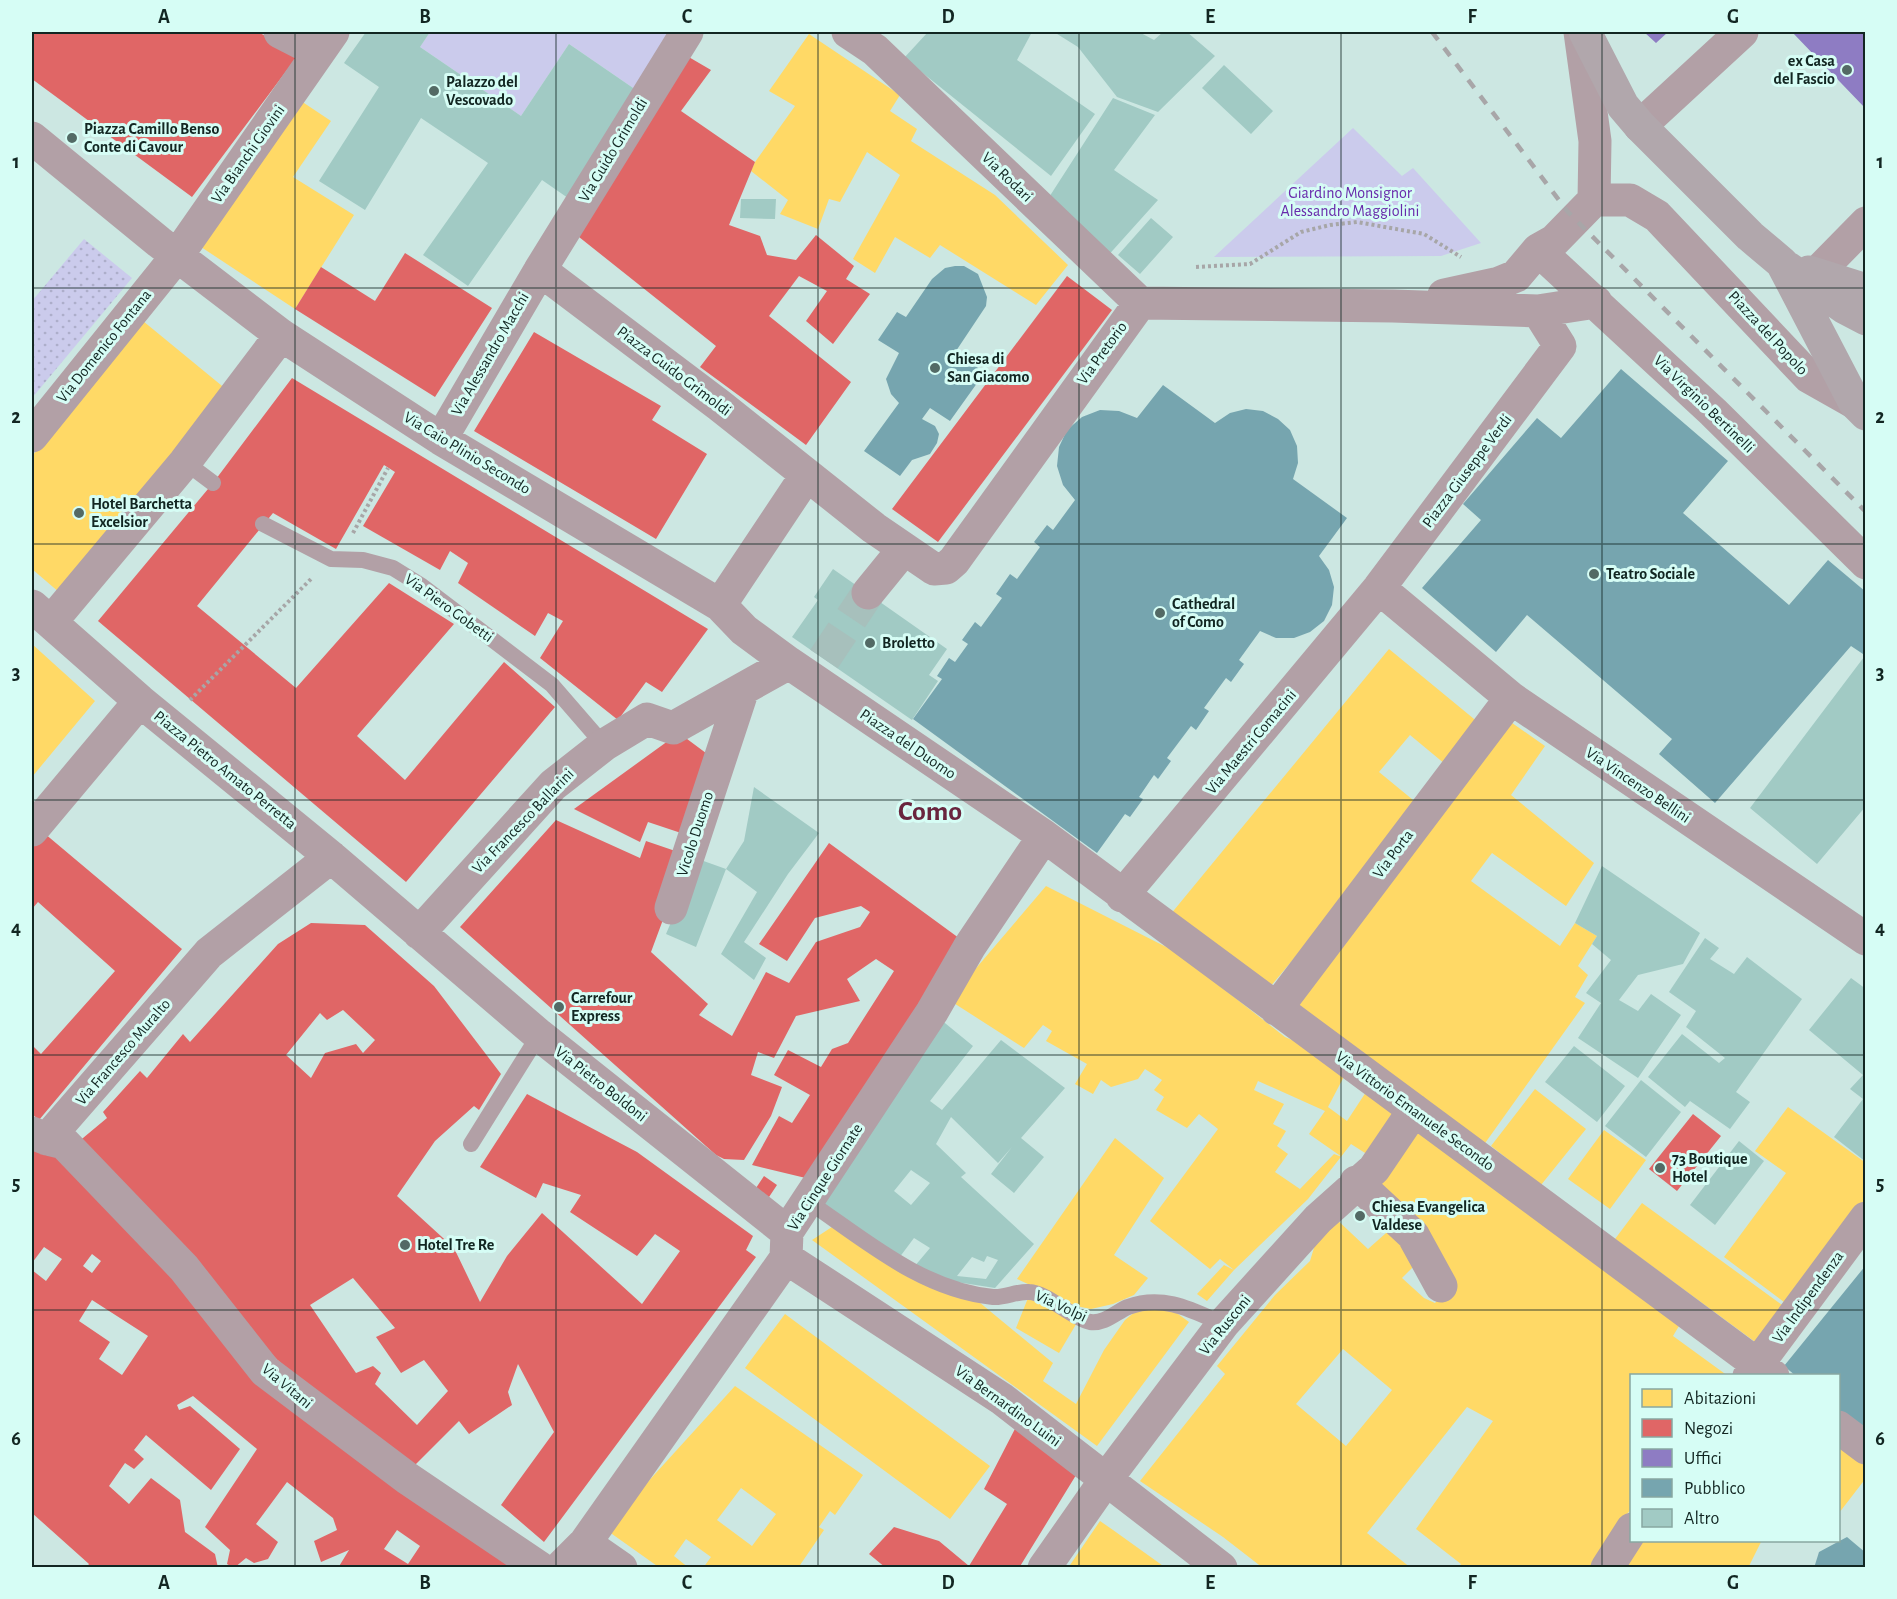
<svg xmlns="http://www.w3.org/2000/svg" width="1897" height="1599" font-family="'Alegreya Sans',sans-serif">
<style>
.grass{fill:url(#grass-dots)}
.garden{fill:#cbcbec}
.homes{fill:#ffd966;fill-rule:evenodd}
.shops{fill:#e06666;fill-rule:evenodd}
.offices{fill:#8e7cc3}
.public{fill:#76a5af}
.building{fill:#a1cac4;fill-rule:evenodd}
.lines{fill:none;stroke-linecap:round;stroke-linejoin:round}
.street-tunnel{stroke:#a7c0bc;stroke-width:33;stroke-dasharray:33 16;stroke-linecap:butt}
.path{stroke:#a7a6a7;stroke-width:4;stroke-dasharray:3 3;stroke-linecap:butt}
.lane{stroke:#b2a0a6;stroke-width:16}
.street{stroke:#b2a0a6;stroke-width:33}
.secondary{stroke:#b1a7ac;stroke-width:33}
.rail{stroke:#a8a6a8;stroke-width:4.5;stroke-dasharray:10 10;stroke-linecap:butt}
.grid{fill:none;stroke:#122622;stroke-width:1.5;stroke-opacity:0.55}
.poi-dot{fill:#536a65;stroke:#d6fdf5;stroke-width:2}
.labels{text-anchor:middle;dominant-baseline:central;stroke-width:6;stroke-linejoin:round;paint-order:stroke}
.poi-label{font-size:16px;font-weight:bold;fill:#122622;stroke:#d6fdf5;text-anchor:start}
.street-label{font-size:16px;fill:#122622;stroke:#d6fdf5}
.park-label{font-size:16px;fill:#682aab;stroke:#d6fdf5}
.town-label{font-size:28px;font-weight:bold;fill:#69253e;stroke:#d6fdf5}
.neatline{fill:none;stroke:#122622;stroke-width:2}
.grid-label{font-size:20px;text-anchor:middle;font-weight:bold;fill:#122622}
</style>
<defs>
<pattern id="grass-dots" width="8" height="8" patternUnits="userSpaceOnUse" patternTransform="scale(1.5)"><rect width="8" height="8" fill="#cbcbec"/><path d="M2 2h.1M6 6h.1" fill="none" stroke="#adaeca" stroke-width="1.8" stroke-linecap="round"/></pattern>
</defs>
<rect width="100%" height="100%" fill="#cce7e2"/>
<!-- grass -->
<path class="grass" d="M84,239l48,39 -100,120v-97z"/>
<!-- garden -->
<path class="garden" d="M430,32h246l-40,58 -67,-46 -48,72 -101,-69z
M1353,128l49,48 11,-8 68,75 -40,13 -227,1z"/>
<!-- homes -->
<path class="homes" d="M809,34l91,61 -10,16 27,18 -6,12 84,54 73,70 -32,40 -96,-60 -10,13 -35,-21 -20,36 -22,-14 47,-84 -33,-23 -27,50 -11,-3 -11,30 -38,-15 8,-14 -37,-29 4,-9 40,-56 -26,-15z
M301,101l30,20 -38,56 61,38 -59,94 -97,-64z
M143,321l84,69 -167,203 -28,-24v-113z
M32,644l63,57 -63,76z
M1389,649l96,79 -34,41 -41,-34 -31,37 45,37 -39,41 -120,143 -95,-78z
M1505,718l40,28 -34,49 83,68 -28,43 -74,-53 -21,28 89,65 15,-23 22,13 -19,30 10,9 -13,22 10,6 -102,143 -190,-140z
M1046,886l132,67 107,84 65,28 -22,42 19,14 21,-32 38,25 -30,46 -25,-16 -43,55 -74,71 -14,-11 -10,10 -60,-48 68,-92 -19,-15 -12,14 -31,-18 8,-13 -10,-7 8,-10 -17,-11 -7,10 -27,8 -10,-7 -8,14 -18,-10 12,-20 -41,-23 6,-10 -9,-6 -19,23 -75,-48zM1258,1081l67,30 -16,23 33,23 -8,-3 -34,35 -25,-17 13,-18 -11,-8 9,-15 -13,-7 11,-20 -30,-14z
M1535,1089l51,40 -45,56 -50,-39z
M1788,1107l78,56v45l-74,100 -68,-51 62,-84 -31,-22z
M1419,1128l263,193 -9,15 55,40h-96v132l-13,16 -27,44h-134l3,-4 -45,-35 77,-108 -26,-14 -100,126 44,35h-148l-40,-31 -83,-56 85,-107 -8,-8 58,-71 35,-34 10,-33 13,-12 35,33 26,-23 25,35 -17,17 22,20 11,5 8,-9 -65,-107zM1343,1349l49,41 -46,56 -50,-42z
M1604,1130l42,30 -36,49 -42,-30z
M1115,1138l49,40 -50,77 34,23 -14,17 -21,9 -22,5 -15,-3 -59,-27z
M1642,1203l147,107 -27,37 -147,-108z
M835,1225l144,77 74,61 -10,18 33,23 28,-54 21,-30 11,-9 18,-2 20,2 15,11 -92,124 -285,-206z
M1224,1265l10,5 -27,31 -10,-7z
M1028,1298l50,23 -19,32 -43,-25z
M785,1314l205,152 -40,53 -205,-151z
M735,1386l128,89 -28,40 -5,-4 -11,16 5,3 -26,38h-95l8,-11 -25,-18 -12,17 15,12h-29l-55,-39zM741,1488l35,26 -24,32 -35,-26z
M1839,1447l27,18v13l-27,35z
M1100,1521l13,9 53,38h-98z
M1635,1540h127l-14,28h-132z"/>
<!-- shops -->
<path class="shops" d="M32,32h226l41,22 -107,143 -160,-118z
M687,56l24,14 -30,41 74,51 -26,63 31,11 7,19 29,5 20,-25 38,31 -8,13 24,15 -37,50 -27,-23 21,-30 -28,-15 -30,40 82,66 -45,63 -106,-78 16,-21 -142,-113z
M405,253l87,55 -57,89 -140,-88 26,-42 54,34z
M1067,276l45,34 -174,232 -46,-33z
M534,332l127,74 -9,14 55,34 -51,85 -182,-108z
M292,378l416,251 -46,63 -16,-10 -28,38 -78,-62 23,-37 -15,-8 -13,23 -77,-53 10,-20 -18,-12 -10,19 -77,-44 32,-54 -11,-7 -48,84 -63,-36 -76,93 99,82 93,-105 65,41 -97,112 48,44 99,-118 51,45 -149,175 -308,-261 115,-138z
M679,733l39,29 -25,75 -45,-15 -8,20 -66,-33z
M556,820l84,38 6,-17 41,14 -36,97 57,52 -9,11 33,21 34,-64 23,11 27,-41 44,-15 10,-15 -9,-6 -46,12 -28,43 -28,-17 70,-101 134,98 -149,239 -62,-15 27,-49 13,7 18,-28 -36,-20 14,-25 33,17 11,-18 16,-6 46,-72 -18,-12 -29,20 13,22 -64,15 -22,42 -16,-6 -7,23 31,12 -11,29 -27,44 -20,-1 -8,-4 -256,-228z
M44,833l138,116 -143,171 -7,-6v-69l9,9 74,-83 -77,-69 -6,7v-61z
M311,923l54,2 69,61 67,88 -22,36 -5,-4 -39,35 -38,55 57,52 26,54 27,-46 35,-43 100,91 38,-53 -25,-17 -18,22 -67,-44 11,-17 -38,-12 -7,15 -56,-31 47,-73 110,58 116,84 -7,14 10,7 -212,285 -43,-37 53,-73 -36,-68 -10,28 4,13 -43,29 -10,-13 -53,53 -95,-81 -86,-85 -148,-165 30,-25 -4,-6 37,-41 7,7 36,-44 7,8 88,-98zM343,1010l32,30 -12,13 -7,-9 -31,9 -14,25 -25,-23 34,-42 7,7zM353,1278l42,50 -19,9 25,36 23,-13 24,31 -31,34 -42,-41 6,-11 -8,-7 -17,7 -46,-68z
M1693,1114l28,22 -44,55 -28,-22z
M58,1144l187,216 270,208h-177l11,-18 -28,12 -7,-21 23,-11 -4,-12 -46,-36 -31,42 22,18 -10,17 -14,4 -8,-5 -12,10 -7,-4 3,-14 -25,-23 52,-78 -64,-53 -16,9 2,5 11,-4 50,43 -29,41 -65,-55 -12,15 10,9 -10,10 -9,-6 -16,23 20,18 22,-26 29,22 5,32 30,22 3,14h-132l3,-4 -57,-51v-243l14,11 16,-22 -18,-12 -12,16v-113zM92,1254l9,7 -9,12 -9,-7zM92,1300l56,36 -26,39 -23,-16 11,-17 -31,-21zM397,1530l23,16 -12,18 -24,-15z
M764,1176l13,9 -10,15 -13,-9z
M1019,1421l62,46 -62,101h-133l-17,-14 25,-27 45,14 30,25 38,-62 -23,-15z"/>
<!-- offices -->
<path class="offices" d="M1644,32h24l-12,11z
M1792,32h74v77z"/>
<!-- public -->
<path class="public" d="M955,266h9l14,8 9,23 -1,9 -32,48 31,18 -35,49 -20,-13 -8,11 13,7 4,8 -2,9 -7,11 -18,6 -12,16 -36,-25 35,-48 -8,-9 -5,-15 13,-26 -21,-13 19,-28 9,5 26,-38 13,-11z
M1621,369l107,92 -45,52 106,92 39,-45 38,32v64l-15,-10 -136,157 -56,-49 13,-15 -145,-124 -31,37 -74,-64 59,-68 -18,-16 74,-86 24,20z
M1163,385l52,38 15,-10 16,-4 17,2 15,8 12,11 7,16 1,17 -5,16 54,39 -28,38 10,14 5,17 -2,18 -8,16 -14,11 -16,6h-18l-16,-7 -21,29 5,4 -13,18 -5,-4 -22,30 5,3 -13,19 -5,-4 -24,32 4,3 -13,18 -4,-4 -15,22 4,2 -13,18 -5,-3 -28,39 -184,-134 29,-40 -5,-3 12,-18 6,4 13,-18 -6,-4 13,-18 6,5 21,-29 -6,-4 14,-20 7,5 23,-32 -6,-5 13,-17 6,5 22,-30 -12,-15 -6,-19 2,-19 8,-17 15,-13 18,-7 19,1 18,7z
M1866,1265v70l-3,3 3,2v93l-28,-22v-35h-42l-12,-10z
M1847,1537l19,16v15h-52l5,-16z"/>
<!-- building -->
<path class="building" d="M366,32h64l-10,15 101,69 48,-72 67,46 -68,108 -26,-18 -74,106 -45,-31 65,-92 -67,-45 -56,92 -46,-29 60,-94 -35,-24z
M928,32h104l-15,28 78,54 -44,62 -147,-118z
M1054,32h85l15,8 9,-8h24l28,24 -57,56 -41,-15 -39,-50z
M1224,65l49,46 -22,23 -49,-46z
M1113,98l42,17 -41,55 44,30 -53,59 -61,-54z
M741,199h35l-1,20 -35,-1z
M1151,218l22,19 -33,37 -22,-19z
M833,569l114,80 -18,26 9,6 -26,39 -120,-83 26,-37 -4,-3z
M1864,657l2,149 -49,58 -67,-56z
M754,787l65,46 -31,41 -44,68 22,16 -12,22 -33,-26 36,-62 -31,-23 -30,78 -30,-13 32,-75 28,10 18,-28z
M1602,866l98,67 -17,31 -45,11 -19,25 19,11 13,-17 30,21 -43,63 -60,-40 23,-35 -15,-10 25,-33 -19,-16 5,-8 -22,-13z
M1705,938l14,10 -9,11 24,15 13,-17 55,42 -66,93 14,10 -20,27 -40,-28 -5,6 -37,-30 34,-43 37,29 6,-5 -39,-31 10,-16 -27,-19z
M1851,978l15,11v173l-32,-25 29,-38 -13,-10 13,-14 -54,-45z
M940,1019l33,27 -43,55 12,9 59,-70 64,48 -44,50 23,19 -30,36 -23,-19 21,-27 -14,16 -47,-46 -15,27 30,29 -5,4 73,67 -39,44 -45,-7 -36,-14 16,-19 -16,-10 -15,20 -82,-59zM911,1170l19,13 -19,22 -17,-14zM987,1256l11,4 -12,19 -29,-3 15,-19 12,5z
M1574,1046l51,40 -28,36 -52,-40z
M1641,1080l40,32 -35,45 -41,-31z
M1739,1141l25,20 -49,64 -25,-20z"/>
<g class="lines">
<!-- street-tunnel -->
<path class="street-tunnel" d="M824,659l44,-66"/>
<!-- path -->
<path class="path" d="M1196,267l54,-3 51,-32 29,-7 27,-3 67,12 37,23
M353,533l35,-65
M190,700l122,-122"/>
<!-- lane -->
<path class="lane" d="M185,462l28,21
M263,524l68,35 32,1 30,8 29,18 130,99 52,60
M471,1144l68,-109
M809,1202c56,38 113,88 184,95 12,1 24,-6 36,-5 19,1 42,26 61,30 15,2 26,-10 38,-15 35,-13 64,3 95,17"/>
<!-- street -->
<path class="street" d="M280,32l39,20
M848,32l27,18 265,253
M1580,32l15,109 -1,59
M1640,126l102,-94
M32,138l127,104 122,93 160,104 279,166 24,25 45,33 255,173 729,540
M1594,200h36l27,16 152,161 46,26
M1538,250l175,162 153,151
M540,270l179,135 155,123 60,41 12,-1 8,-7 186,-258
M1815,275l51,-52
M1444,295l55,-12 17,-7 22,-26 16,-9 40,-41
M1140,303l253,3 145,5 58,-9
M32,436l145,-180 156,-224
M441,439l99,-169 147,-238
M1379,588l132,110 355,241
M868,593l35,-43
M720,605l86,-129
M32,606l108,95 191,156 208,178 248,197
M51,622l134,-160 96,-127
M32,830l108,-129
M1122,896l257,-308 181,-242 -22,-35
M671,908l72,-219
M419,933l134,-148 51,-40 43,-26 26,9 116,-65
M1276,1009l235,-311
M32,1133l15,6 162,-186 122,-96
M47,1139l17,4 120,125 81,103 142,107 133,90
M1356,1182l57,53 28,51
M786,1258l216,141 219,169
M1749,1376l117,-158
M1838,1427l28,21
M585,1543l36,25
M560,1568l25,-25 201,-285 1,-26 145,-220 38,-66 74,-110
M1044,1568l63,-90 116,-154 95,-105 56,-50 40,-59
M1607,1568l25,-39"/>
<!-- secondary -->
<path class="secondary" d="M1585,32l38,74 17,20 110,110 32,27 73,140 11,11
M1788,268l57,40 21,11
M1809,272l57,18"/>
<!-- rail -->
<path class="rail" d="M1432,32l136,180 298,300"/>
</g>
<!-- grid -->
<path class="grid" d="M295,32v1536M556,32v1536M818,32v1536M1079,32v1536M1341,32v1536M1602,32v1536M32,288h1834M32,544h1834M32,800h1834M32,1055h1834M32,1310h1834"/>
<!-- markers -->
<g class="poi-dot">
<circle cx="1847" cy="70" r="6"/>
<circle cx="434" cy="91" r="6"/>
<circle cx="72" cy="138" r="6"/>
<circle cx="935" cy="368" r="6"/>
<circle cx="79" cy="513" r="6"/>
<circle cx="1594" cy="574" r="6"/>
<circle cx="1160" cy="613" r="6"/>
<circle cx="870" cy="643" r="6"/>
<circle cx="559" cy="1007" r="6"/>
<circle cx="1660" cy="1168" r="6"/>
<circle cx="1360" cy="1216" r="6"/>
<circle cx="405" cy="1245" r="6"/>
</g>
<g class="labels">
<!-- poi labels -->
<g class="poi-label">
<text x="1835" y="61" text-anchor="end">ex Casa<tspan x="1835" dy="18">del Fascio</tspan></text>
<text x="446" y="82">Palazzo del<tspan x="446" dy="18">Vescovado</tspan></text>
<text x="84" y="129">Piazza Camillo Benso<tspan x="84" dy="18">Conte di Cavour</tspan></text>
<text x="947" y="359">Chiesa di<tspan x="947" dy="18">San Giacomo</tspan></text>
<text x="91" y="504">Hotel Barchetta<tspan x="91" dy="18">Excelsior</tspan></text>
<text x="1606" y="574">Teatro Sociale</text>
<text x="1172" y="604">Cathedral<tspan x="1172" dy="18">of Como</tspan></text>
<text x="882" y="643">Broletto</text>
<text x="571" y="998">Carrefour<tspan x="571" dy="18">Express</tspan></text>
<text x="1672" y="1159">73 Boutique<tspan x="1672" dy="18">Hotel</tspan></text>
<text x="1372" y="1207">Chiesa Evangelica<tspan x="1372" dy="18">Valdese</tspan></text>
<text x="417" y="1245">Hotel Tre Re</text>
</g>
<!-- street labels -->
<g class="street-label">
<text transform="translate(613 150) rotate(-59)">Via Guido Grimoldi</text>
<text transform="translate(248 154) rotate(-55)">Via Bianchi Giovini</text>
<text transform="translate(1007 177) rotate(44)">Via Rodari</text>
<text transform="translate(1768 333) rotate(47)">Piazza del Popolo</text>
<text transform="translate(104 346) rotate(-51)">Via Domenico Fontana</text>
<text transform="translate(1102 353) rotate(-54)">Via Pretorio</text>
<text transform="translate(490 354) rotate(-60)">Via Alessandro Macchi</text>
<text transform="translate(674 371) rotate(37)">Piazza Guido Grimoldi</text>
<text transform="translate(1704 404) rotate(44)">Via Virginio Bertinelli</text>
<text transform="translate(467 453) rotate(31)">Via Caio Plinio Secondo</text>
<text transform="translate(1467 471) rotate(-53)">Piazza Giuseppe Verdi</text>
<text transform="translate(449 608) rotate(36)">Via Piero Gobetti</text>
<text transform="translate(1251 742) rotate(-50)">Via Maestri Comacini</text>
<text transform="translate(908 744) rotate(34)">Piazza del Duomo</text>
<text transform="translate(225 770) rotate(39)">Piazza Pietro Amato Perretta</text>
<text transform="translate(1638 785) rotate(34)">Via Vincenzo Bellini</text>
<text transform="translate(523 821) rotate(-46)">Via Francesco Ballarini</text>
<text transform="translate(695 834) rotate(-72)">Vicolo Duomo</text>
<text transform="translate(1393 854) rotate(-53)">Via Porta</text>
<text transform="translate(123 1052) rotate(-49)">Via Francesco Muralto</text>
<text transform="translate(601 1084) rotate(38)">Via Pietro Boldoni</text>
<text transform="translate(1415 1111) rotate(36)">Via Vittorio Emanuele Secondo</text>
<text transform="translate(825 1177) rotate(-57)">Via Cinque Giornate</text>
<text transform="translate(1808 1297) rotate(-54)">Via Indipendenza</text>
<text transform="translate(1061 1306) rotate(25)">Via Volpi</text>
<text transform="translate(1225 1325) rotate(-51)">Via Rusconi</text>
<text transform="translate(287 1386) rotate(40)">Via Vitani</text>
<text transform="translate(1008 1406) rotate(36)">Via Bernardino Luini</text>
</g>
<!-- park labels -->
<g class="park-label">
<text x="1350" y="193">Giardino Monsignor<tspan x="1350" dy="18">Alessandro Maggiolini</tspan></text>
</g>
<!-- town labels -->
<g class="town-label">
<text x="930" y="812">Como</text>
</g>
</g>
<!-- border -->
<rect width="1897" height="1599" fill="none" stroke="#d6fdf5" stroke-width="66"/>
<!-- legend -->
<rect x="1630" y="1374" width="210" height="168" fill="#d6fdf5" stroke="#88a7a1" stroke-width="1.5"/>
<rect x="1642" y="1389" width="30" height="18" fill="#ffd966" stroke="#88a7a1" stroke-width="1.5"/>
<text x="1684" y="1404" font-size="18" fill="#122622">Abitazioni</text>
<rect x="1642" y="1419" width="30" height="18" fill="#e06666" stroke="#88a7a1" stroke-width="1.5"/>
<text x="1684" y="1434" font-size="18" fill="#122622">Negozi</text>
<rect x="1642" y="1449" width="30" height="18" fill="#8e7cc3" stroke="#88a7a1" stroke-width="1.5"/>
<text x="1684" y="1464" font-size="18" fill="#122622">Uffici</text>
<rect x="1642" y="1479" width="30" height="18" fill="#76a5af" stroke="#88a7a1" stroke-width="1.5"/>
<text x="1684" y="1494" font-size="18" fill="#122622">Pubblico</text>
<rect x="1642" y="1509" width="30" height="18" fill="#a1cac4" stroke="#88a7a1" stroke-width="1.5"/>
<text x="1684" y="1524" font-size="18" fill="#122622">Altro</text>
<rect x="33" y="33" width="1831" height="1533" class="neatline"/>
<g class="grid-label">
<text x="164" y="23">A</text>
<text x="425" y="23">B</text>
<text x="687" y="23">C</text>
<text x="948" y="23">D</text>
<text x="1210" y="23">E</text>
<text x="1472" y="23">F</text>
<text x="1733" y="23">G</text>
<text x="16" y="168">1</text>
<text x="1880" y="168">1</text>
<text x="16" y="423">2</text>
<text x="1880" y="423">2</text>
<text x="16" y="679">3</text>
<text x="1880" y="679">3</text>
<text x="16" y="934">4</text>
<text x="1880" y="934">4</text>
<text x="16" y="1190">5</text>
<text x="1880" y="1190">5</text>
<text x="16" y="1445">6</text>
<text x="1880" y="1445">6</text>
<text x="164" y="1589">A</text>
<text x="425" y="1589">B</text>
<text x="687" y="1589">C</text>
<text x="948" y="1589">D</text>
<text x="1210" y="1589">E</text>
<text x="1472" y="1589">F</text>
<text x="1733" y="1589">G</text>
</g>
</svg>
